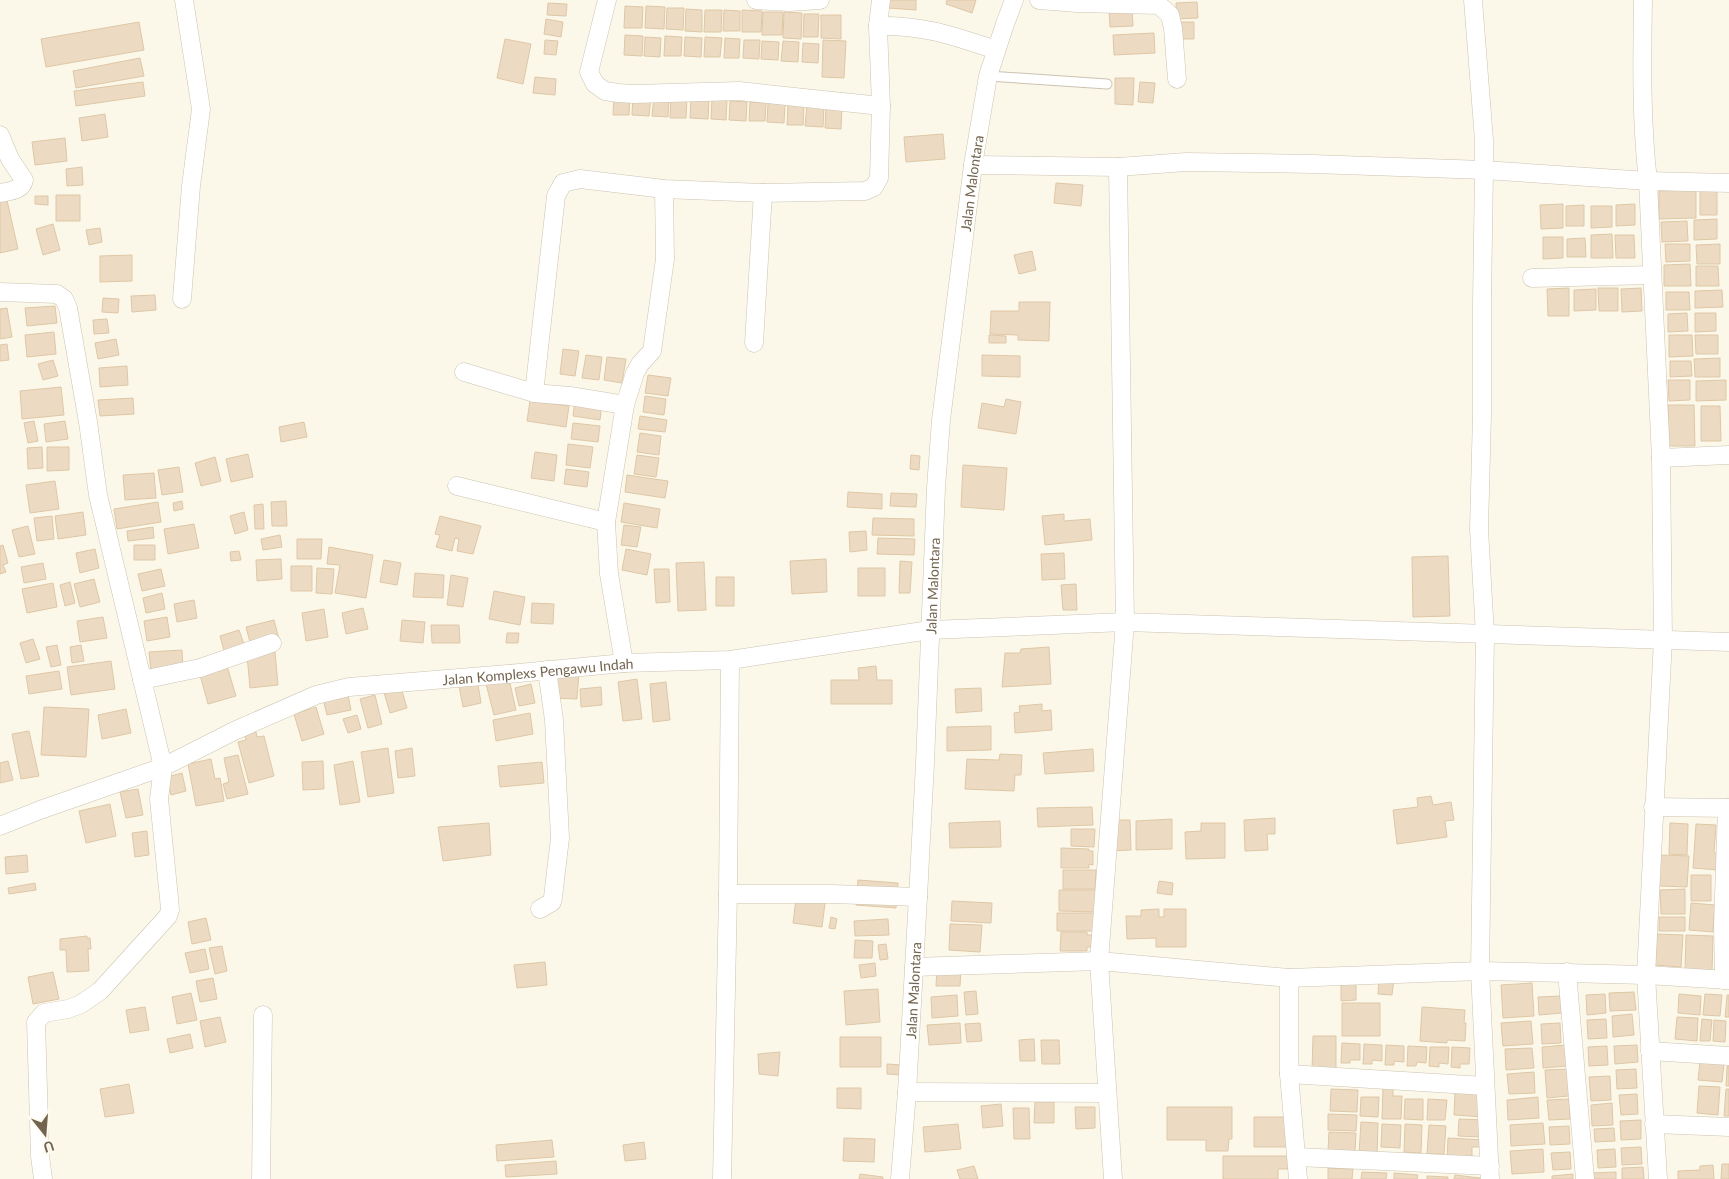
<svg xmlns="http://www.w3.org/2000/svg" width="1729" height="1179" font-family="Lato,sans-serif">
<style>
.building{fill:#ecdbc2;stroke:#dfc7a6}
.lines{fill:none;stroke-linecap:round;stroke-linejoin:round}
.service-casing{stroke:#ccc3b0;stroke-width:11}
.minor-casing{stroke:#ccc3b0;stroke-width:19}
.service{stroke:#fff;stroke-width:9}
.minor{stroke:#fff;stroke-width:18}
.labels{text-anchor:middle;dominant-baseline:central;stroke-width:5;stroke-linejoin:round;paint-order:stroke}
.street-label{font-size:14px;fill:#73644f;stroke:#fdfbf0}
</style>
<rect width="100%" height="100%" fill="#fbf8ea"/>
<!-- building -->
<path class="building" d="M888,0h28v10l-28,-2z
M947,0h29l-4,13 -26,-9z
M1197,2l1,16 -21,1 -1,-16z
M548,3l19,1 -1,12 -19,-1z
M625,6l18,1 -1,21h-18z
M646,6l19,1 -1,22 -19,-1z
M1109,7h23l1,19 -23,1z
M667,8h17l-1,22 -17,-1z
M686,9l16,1v22l-17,-1z
M705,10h17l-1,22h-17z
M724,10l16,1v20h-17z
M742,10l20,1 -1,21h-19z
M763,12h20l-1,23h-20z
M784,12l18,1 -1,26 -18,-1z
M804,14h15l-1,23h-15z
M821,15h20v24l-20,-1z
M546,19l17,3 -2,15 -17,-3z
M139,22l5,28 -98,17 -5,-28z
M1177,22h17v17h-17z
M1154,33l1,20 -41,2 -1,-20z
M625,35l18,1 -1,20 -18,-1z
M665,36l17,1 -1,19h-17z
M645,37l16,1 -1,19 -16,-1z
M685,37l17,1 -1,19 -17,-1z
M705,37l17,1 -2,19h-16z
M725,38l15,1 -1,19h-15z
M505,39l26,5 -8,40 -26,-6z
M545,40l13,1 -2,14 -12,-1z
M744,40h16l-1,19 -16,-1z
M823,40l23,1 -2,37 -22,-1z
M762,41l17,1 -1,18 -17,-1z
M783,41l16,1 -1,20 -17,-1z
M803,43l16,1 -1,19 -16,-1z
M140,58l4,18 -68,12 -3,-17z
M535,77l21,2 -1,16 -22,-2z
M1115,78h19l-1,27 -18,-1z
M143,82l2,14 -69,10 -2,-15z
M1140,82l15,1 -2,20 -15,-1z
M614,94l16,1 -1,20h-16z
M633,95l18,1 -2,20 -17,-1z
M654,96l15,1 -1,20 -16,-1z
M671,97l16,1 -1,20h-16z
M691,99l18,1 -1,19 -18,-1z
M712,99l15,1 -1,20 -15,-1z
M730,101l17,1 -1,19 -17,-1z
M750,102l16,1 -1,18h-16z
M768,103l17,1 -1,19 -17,-1z
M788,104l16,1 -1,20h-16z
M807,104l17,2 -1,21 -18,-1z
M826,106h16l-1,23 -16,-1z
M105,114l3,23 -26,4 -3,-23z
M943,134l2,25 -39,3 -2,-25z
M65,138l2,23 -32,4 -3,-23z
M82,167l1,18 -16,1 -1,-17z
M1056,183l27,2 -2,21 -27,-3z
M1717,189v26h-17v-25z
M1696,190v28l-37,1v-28z
M56,195h24v26h-24z
M6,196l12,53 -18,4v-56z
M35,196h13v9l-13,-1z
M1563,204v24l-22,1 -1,-24z
M1635,204v21l-19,1v-21z
M1584,205v21h-18v-20z
M1591,206h21v21l-21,1z
M1717,219v20l-23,1v-20z
M1687,221l1,20 -26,1 -1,-20z
M53,224l7,26 -17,5 -7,-26z
M100,228l2,14 -13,3 -3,-15z
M1612,234l1,24h-22v-23z
M1615,235h19l1,23h-19z
M1543,237h20v21l-20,1z
M1585,238l1,19h-19v-18z
M1665,244h25v17l-24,1z
M1720,244v20h-23l-1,-19z
M1032,251l4,19 -17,4 -5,-19z
M132,255v26l-32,1v-26z
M1690,264l1,22h-27v-21z
M1696,266h22l1,20h-23z
M1569,288v28h-21l-1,-27z
M1598,288h20v23h-19z
M1641,288l1,23 -20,1 -1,-23z
M1596,289v21l-22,1v-21z
M1722,290l1,17 -28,1v-17z
M1666,292h23l1,18h-24z
M155,295l1,15 -24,2 -1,-16z
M103,298l16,1 -1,14 -16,-1z
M1019,302h31l-1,39 -31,-1v-5l-28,-1 1,-23h28z
M55,306l2,17 -30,3 -2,-18z
M7,308l5,29 -12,2v-30z
M1687,313l1,18 -20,1v-18z
M1695,313h21v18l-21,1z
M107,319l2,14 -15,1 -1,-14z
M54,332l2,22 -29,3 -2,-22z
M989,335l17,1v7h-17z
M1669,335h23l1,21 -24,1z
M1695,335h23v19h-22z
M116,339l3,16 -21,4 -3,-16z
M7,344l2,16 -9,1v-16z
M563,349l16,2 -4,25 -15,-2z
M586,355l16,2 -3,23 -17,-2z
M982,355l38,1v21l-38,-1z
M607,357l19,2 -4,24 -18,-3z
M1720,358v19h-25l-1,-18z
M53,360l5,16 -15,4 -5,-16z
M1670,361h21l1,15 -22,1z
M127,366l1,19 -28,2 -1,-19z
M648,375l23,3 -3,18 -23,-3z
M1668,380h22v20l-21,1z
M1726,380v20l-30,1v-20z
M61,387l3,28 -42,4 -2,-28z
M645,396l21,3 -2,16 -21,-3z
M133,398l1,16 -34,2 -2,-16z
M1006,399l15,3 -5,32 -38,-6 4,-25 22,4z
M575,400l27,3 -2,17 -27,-4z
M530,401l39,5 -3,21 -39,-6z
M1668,405h26l1,41h-26z
M1701,406h19l1,35h-20z
M640,416l27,4 -2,12 -27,-3z
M34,421l4,20 -10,2 -4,-20z
M65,421l3,18 -22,3 -2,-18z
M304,422l3,15 -26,5 -2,-15z
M573,423l27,3 -2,16 -27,-3z
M640,433l21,3 -2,19 -22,-3z
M568,444l25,3 -3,21 -24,-3z
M42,447l1,21 -15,1 -1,-21z
M47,447h22v23l-22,1z
M535,452l22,3 -3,26 -23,-3z
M248,454l5,23 -22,5 -5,-23z
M637,455l22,3 -3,19 -22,-3z
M911,455l9,1 -1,14 -9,-1z
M215,457l6,24 -20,5 -6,-23z
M963,465l44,3 -3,42 -43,-3z
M179,467l4,25 -21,3 -4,-25z
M566,469l23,3 -2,15 -23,-3z
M154,473l2,25 -31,2 -2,-25z
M627,475l41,6 -3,17 -40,-6z
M55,481l4,28 -29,4 -4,-28z
M848,492l34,2v15l-35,-2z
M891,493l26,1 -1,13 -26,-1z
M182,501l1,8 -9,2 -1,-8z
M286,501l1,25h-15l-1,-24z
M158,502l3,20 -44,7 -3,-20z
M624,503l36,6 -3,19 -36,-6z
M263,504l1,25h-9l-1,-24z
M83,512l3,23 -28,4 -3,-23z
M244,512l4,18 -13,4 -5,-18z
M1064,514v7l26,-2 2,21 -47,5 -3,-29z
M52,516l2,23 -17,2 -3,-23z
M440,516l41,10 -8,28 -16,-3 2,-12 -4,-1 -3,13 -16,-4 4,-12 -5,-1z
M873,518l41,1v17l-42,-1z
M194,524l5,24 -31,6 -4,-25z
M624,525l17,2 -4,20 -16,-2z
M28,526l7,28 -16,3 -7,-27z
M153,527l1,11 -26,3 -1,-10z
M866,531l1,19 -17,2 -1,-20z
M280,535l2,12 -19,3 -2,-11z
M878,538l37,1 -1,16 -37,-1z
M297,539h25l-1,20h-24z
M3,545l5,18 -5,2 3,7 -6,2v-28z
M134,545h21v15h-21z
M329,547l44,8 -7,43 -31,-5 5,-28 -13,-1z
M95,549l4,19 -19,5 -4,-20z
M626,549l25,5 -4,21 -25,-5z
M239,551l2,9 -10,1 -1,-9z
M1064,553l1,26 -23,1 -1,-26z
M1448,556l2,60 -37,1 -1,-60z
M281,559l1,20 -25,2 -1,-21z
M826,559l1,33 -35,2 -2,-33z
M384,560l17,3 -4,22 -17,-3z
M900,561l12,1 -2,31h-11z
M704,562l2,48 -28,1 -2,-48z
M43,563l3,16 -22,4 -3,-16z
M291,566h21v25h-21z
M317,568l17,1 -2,25 -16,-1z
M858,568h27v28h-27z
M161,569l4,17 -23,5 -4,-17z
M654,569h15l1,33 -14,1z
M415,573l29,2 -1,23 -30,-1z
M451,575l17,3 -5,29 -16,-2z
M716,577h18v29h-18z
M94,579l6,23 -20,5 -6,-23z
M70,582l5,21 -10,3 -5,-21z
M53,583l4,24 -30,6 -5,-24z
M1076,584l1,26h-14l-2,-25z
M494,591l31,6 -5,28 -31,-6z
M162,593l3,16 -19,4 -3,-15z
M194,600l3,18 -20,4 -3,-18z
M532,603l22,1 -1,20 -22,-1z
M363,608l5,21 -22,5 -4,-21z
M324,609l4,28 -22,4 -4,-28z
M103,617l4,21 -27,4 -3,-21z
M167,617l3,20 -23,4 -3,-20z
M274,620l5,19 -28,7 -5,-19z
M402,620l23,2 -2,21 -23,-2z
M431,625h28l1,18h-28z
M239,630l6,17 -20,7 -5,-18z
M507,633h12l-1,10h-12z
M33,639l7,20 -14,4 -6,-20z
M57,645l4,20 -10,2 -5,-20z
M81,645l3,16 -12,2 -2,-16z
M1049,647l2,37 -49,3 3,-34h15l1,-4z
M182,650l1,20 -32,2 -2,-20z
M275,652l3,33 -28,3 -3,-33z
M111,661l4,28 -44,6 -4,-28z
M227,666l9,30 -28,8 -8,-29z
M876,666l1,14h15v24h-61v-24h28l-1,-12z
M59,671l3,18 -33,5 -3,-18z
M555,671l24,1 -2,27 -24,-1z
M477,678l4,25 -18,4 -5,-26z
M509,679l7,31 -22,5 -8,-31z
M637,679l5,40 -19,2 -5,-39z
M666,682l4,38 -17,2 -3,-38z
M400,684l7,24 -17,5 -7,-24z
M531,684l4,19 -16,3 -4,-18z
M601,687l1,18 -21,2 -1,-18z
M981,688l1,23 -26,2 -1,-24z
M347,690l4,20 -24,5 -5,-20z
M375,695l7,29 -14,4 -8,-29z
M1042,704v7l9,-1 1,20 -37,3 -1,-20 6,-1 -1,-6z
M44,707l45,2 -3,48 -45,-2z
M316,707l8,27 -22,7 -8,-27z
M126,709l5,24 -29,6 -4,-24z
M530,713l3,21 -37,7 -3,-21z
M357,715l4,14 -13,4 -5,-14z
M991,726v24l-44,1v-24z
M29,731l10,45 -18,3 -9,-45z
M256,732l1,5 7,-1 10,40 -25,7 -11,-41 8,-2 -1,-5z
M388,748l6,45 -26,4 -7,-45z
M412,748l3,28 -17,2 -3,-27z
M1093,749l1,22 -49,3 -2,-21z
M1000,754l22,1 -1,20h-6l-1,16 -49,-2 2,-30 32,1z
M238,755l10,39 -21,5 -4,-15 6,-2 -5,-24z
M211,759l4,20 5,-1 4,23 -28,5 -8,-42z
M8,761l5,19 -13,3v-20z
M323,761l1,28 -21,1 -1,-28z
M353,761l7,41 -20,3 -6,-40z
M542,762l2,21 -44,4 -2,-21z
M182,773l4,18 -15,4 -4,-18z
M138,789l5,26 -17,3 -6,-26z
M1431,796l2,9 18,-3 3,18 -9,1 2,16 -50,7 -4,-34 25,-3 -1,-9z
M110,804l6,32 -30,7 -7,-32z
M1092,807l1,18 -55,2 -1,-19z
M1275,818v16h-8l1,16 -23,1 -1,-31z
M1172,819v30l-36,1v-29z
M1110,820h20l1,30 -20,1z
M1000,821l1,26 -51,1 -1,-25z
M489,823l2,32 -48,6 -5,-34z
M1201,823h24v35l-39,1 -1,-27 16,-1z
M1670,823l18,1 -1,31 -18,-1z
M1696,824l20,1 -2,28 6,1 -2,16 -25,-2z
M1071,829h24l-1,18 -23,-1z
M147,831l2,24 -14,2 -3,-24z
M1061,848l28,1v2h4v14l-4,-1v4h-28z
M27,855l1,17 -22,2 -1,-17z
M1660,855l29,1 -2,31 -28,-1z
M1063,870h33l-1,19h-32z
M1691,875h20v26h-20z
M858,880l40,3 -2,25 -40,-3z
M1159,881l14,2 -1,12 -15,-2z
M35,883l1,7 -27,4 -1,-6z
M1685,889v25h-24l-1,-24z
M1059,890h40l-1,22 -39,-1z
M797,891l29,4 -4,32 -29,-4z
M952,901l40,2 -1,20 -40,-2z
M1691,903l24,2 -2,27 -24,-2z
M1159,909v8h5v-8h22v38h-30v-9l-29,1 -1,-23h15v-6z
M1057,913h37v18h-37z
M831,917l6,2 -2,10 -6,-1z
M1659,917h26v14h-26z
M206,918l5,22 -19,4 -4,-22z
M888,919l1,16 -34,1 -1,-15z
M950,924l32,1 -2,27 -31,-2z
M1061,932h26v3h6v12h-6v4h-27z
M1657,934l26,1 -2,32 -26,-2z
M1686,935l27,1 -1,36h-27z
M87,936v2h3l1,11h-3l1,22 -22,1 -1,-22h-6v-11z
M855,940l18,1 -1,17h-18z
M886,944l2,15 -8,1 -2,-15z
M222,946l5,25 -12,3 -6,-26z
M205,949l4,20 -19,4 -5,-20z
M545,962l2,23 -30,3 -3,-23z
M875,963l1,13 -15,2 -2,-13z
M937,967l24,1 -1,18h-24z
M53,972l6,27 -26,5 -5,-27z
M1356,977v23l-15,1v-23z
M213,978l4,21 -17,3 -4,-21z
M1379,978l15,1 -2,16 -14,-1z
M1532,983l2,33 -31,2 -2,-33z
M878,989l2,33 -34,3 -2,-34z
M976,991l2,23 -12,1 -2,-23z
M1634,992l2,18 -26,1 -1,-18z
M191,993l6,27 -20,4 -5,-27z
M1605,994l1,19 -19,2 -1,-20z
M1679,994l22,2 -1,19 -22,-2z
M1705,994l17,1 -2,21 -17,-1z
M957,995l1,21 -26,2 -1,-21z
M1727,995h2v22h-4z
M1561,996l1,17 -23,2 -1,-18z
M1342,1003h38v33h-38z
M145,1007l4,23 -19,3 -4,-23z
M1422,1007l43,3 -1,13h2l-1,18 -18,-1v3l-27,-2z
M1632,1014l2,21 -21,2 -1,-21z
M220,1017l6,25 -21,5 -5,-26z
M1677,1017l21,1 -1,23 -22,-2z
M1606,1019l1,19 -19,1 -1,-19z
M1702,1019l10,1 -2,21h-10z
M1714,1020l12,1 -1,21 -12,-1z
M1531,1021l2,23 -30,2 -2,-23z
M960,1023l1,20 -32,2 -2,-20z
M980,1023l2,18 -15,1 -2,-18z
M1560,1023l1,20 -19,1 -1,-20z
M190,1034l3,14 -23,5 -3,-14z
M1313,1036h23v35h-24z
M840,1037h41v30h-41z
M1034,1039l1,22h-15l-1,-21z
M1041,1040h18l1,24h-18z
M1342,1043l18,1v16h-10v3h-9z
M1364,1044l18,1v16l-10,-1v4h-9z
M1386,1045l18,1v16l-10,-1v4h-9z
M1566,1045l1,21 -24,2 -1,-21z
M1637,1045l1,17 -23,2 -1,-18z
M1408,1046l19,1 -1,16 -9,-1 -1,4h-9z
M1607,1046l1,19 -19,1 -1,-19z
M1430,1047h19l-1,17 -9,-1v4l-10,-1z
M1452,1047l18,1 -1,16h-9v4l-9,-1z
M1532,1048l2,20 -28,2 -1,-21z
M780,1052l-2,24 -19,-2 -1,-20z
M1700,1062l24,2 -2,18 -24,-2z
M887,1064l15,1 -1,10 -14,-1z
M1727,1066h2v20h-3z
M1567,1069l2,27 -22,2 -2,-28z
M1636,1069l1,19 -20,1 -1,-19z
M1534,1072l1,21 -26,1 -2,-20z
M1610,1076l1,24 -20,1 -2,-24z
M129,1084l5,29 -29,4 -5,-28z
M1699,1086l21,1 -2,28 -21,-2z
M837,1088h24v21l-24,-1z
M1383,1088h10v8h9l-1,23h-19z
M1331,1089l27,1 -1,22 -27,-1z
M1726,1089h3v27h-5z
M1455,1093l28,1v23l-29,-2z
M1637,1094l1,20 -17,1 -2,-20z
M1361,1097h18l-1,20 -18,-1z
M1538,1097l1,21 -31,2 -1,-20z
M1405,1099h18v21l-19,-1z
M1428,1099l19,1 -2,20h-18z
M1569,1099l1,20 -21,1 -2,-20z
M1035,1102h19v21h-20z
M1612,1103l1,22 -21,1 -1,-21z
M1001,1104l2,22 -20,2 -2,-22z
M1075,1107h20v21l-19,1z
M1167,1107h65v32h-3l-1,12h-22v-11h-39z
M1013,1108h16l1,31h-16z
M1328,1114l29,1 -1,16 -28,-1z
M1254,1117h35v30h-35z
M1459,1119l26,1 -4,17 -23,-1z
M1641,1120v19l-20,1 -1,-19z
M1361,1122l17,1 -1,32 -18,-1z
M1543,1123l2,21 -34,2 -1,-21z
M958,1124l3,25 -36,3 -2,-25z
M1382,1124l19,1 -1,23 -19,-1z
M1405,1124l17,1 -1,28 -17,-1z
M1429,1125l17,1 -2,28h-17z
M1569,1126l1,18 -20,1 -1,-18z
M1614,1128l1,13 -20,1 -1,-13z
M1329,1132l27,1 -1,19 -27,-1z
M844,1138l31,1 -1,23 -31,-1z
M1448,1138l38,2 -1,7h-13v14l-25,-1z
M552,1140l2,17 -57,4 -1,-16z
M644,1142l2,17 -21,2 -2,-16z
M1641,1147l1,17 -20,1 -1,-17z
M1543,1149l1,23 -32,2 -2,-23z
M1615,1149l1,18 -18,1 -1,-18z
M1570,1152l1,17 -18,1 -2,-17z
M1223,1156h69v13h-14v10h-55z
M556,1161l1,13 -51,3 -1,-12z
M1722,1164h7v15h-8z
M1713,1165l1,14h-36v-8l22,-1v-4z
M974,1166l4,13h-18l-3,-9z
M1643,1167l1,12h-22v-11z
M1328,1168l25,1 -1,10h-24z
M1362,1172l25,1 -1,6h-25z
M1616,1172v7h-23l-1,-6z
M1394,1173l24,2 -1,4h-23z
M860,1174l23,3v2h-24z
M1573,1174v5h-21v-3z
M1455,1175l25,3v1h-26z
M1427,1176l21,1v2h-21z"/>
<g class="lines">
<defs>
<path id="service" d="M988,76l119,8"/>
<g id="minor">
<path d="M607,0l-18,72 6,12 10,7 13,2 16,1 105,-3 142,15"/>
<path d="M756,0l33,2 31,-2"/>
<path d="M1039,0l38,3 82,2 11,10 3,13 4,51"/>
<path d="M1473,0l11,140v30l-2,133v111l-3,115 6,106 -5,336 10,208"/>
<path d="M1643,0c-1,61 -2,121 5,181l13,277 2,181 -17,336 12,204"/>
<path d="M878,26c46,-1 75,10 118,24"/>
<path d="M0,135l10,24 14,21c-2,11 -15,11 -24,13"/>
<path d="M973,165l145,2 68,-5 127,2 171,6 164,11 81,2"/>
<path d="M1118,167l7,455 604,20"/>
<path d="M1532,278l120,-3"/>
<path d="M0,292l57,2 7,5 4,9 20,114 10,73 65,272 -4,32 10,99 1,12 -2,6 -68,75 -19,13 -13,5 -24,4 -8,9 4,134 3,23"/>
<path d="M182,299l9,-113 10,-77 -17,-109"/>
<path d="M754,343l9,-150"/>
<path d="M464,372l70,21 36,3 55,9"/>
<path d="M534,393l22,-197 7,-13 17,-4 84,10 99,4 102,-2 9,-4 5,-9 2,-72 -3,-80 3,-26"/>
<path d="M1661,458l68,-3"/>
<path d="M457,486l149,36"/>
<path d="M624,663l-15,-89 -3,-52 19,-117 10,-32 5,-9 12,-13 13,-92 -1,-70"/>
<path d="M142,680l58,-12 72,-25"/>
<path d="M1653,807l76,1"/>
<path id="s1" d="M0,826l40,-16 123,-43 71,-36 82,-36 33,-8 170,-14 105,-10 106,-3 200,-30 195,-8 -26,339 14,218"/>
<path d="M728,894h104l86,3"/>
<path d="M540,909l12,-7 1,-5 7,-59 -6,-118 -7,-50"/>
<path d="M914,967l185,-6 190,17 191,-7 166,4 83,5"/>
<path d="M1567,972l18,207"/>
<path d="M1289,978v96l9,105"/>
<path d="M1724,980l-1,-55 4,-117"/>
<path d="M1650,1051l79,5"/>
<path d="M1289,1074l196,12"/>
<path d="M907,1092l200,1"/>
<path d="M1654,1124l75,3"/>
<path d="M1297,1157l193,9"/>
<path d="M261,1179l2,-164"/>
<path d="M722,1179l6,-285 2,-234"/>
<path id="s2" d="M900,1179l7,-87 11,-195 7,-134 11,-275 5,-68 32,-255 15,-89 17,-52 9,-24"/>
</g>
</defs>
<!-- service casing -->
<use href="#service" class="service-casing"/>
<!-- minor casing -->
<use href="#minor" class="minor-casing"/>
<!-- service -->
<use href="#service" class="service"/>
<!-- minor -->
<use href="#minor" class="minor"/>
</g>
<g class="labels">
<!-- street labels -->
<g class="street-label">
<text stroke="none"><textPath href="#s2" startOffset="999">Jalan Malontara</textPath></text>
<text stroke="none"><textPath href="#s2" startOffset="594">Jalan Malontara</textPath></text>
<text stroke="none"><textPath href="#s1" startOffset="566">Jalan Komplexs Pengawu Indah</textPath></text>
<text stroke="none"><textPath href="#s2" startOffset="189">Jalan Malontara</textPath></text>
</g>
</g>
<!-- north arrow -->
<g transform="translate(45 1134) rotate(163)" stroke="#fdfbf0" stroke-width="4" paint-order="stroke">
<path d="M0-4L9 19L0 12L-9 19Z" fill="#73644f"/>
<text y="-8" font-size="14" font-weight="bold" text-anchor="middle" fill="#73644f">U</text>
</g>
</svg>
